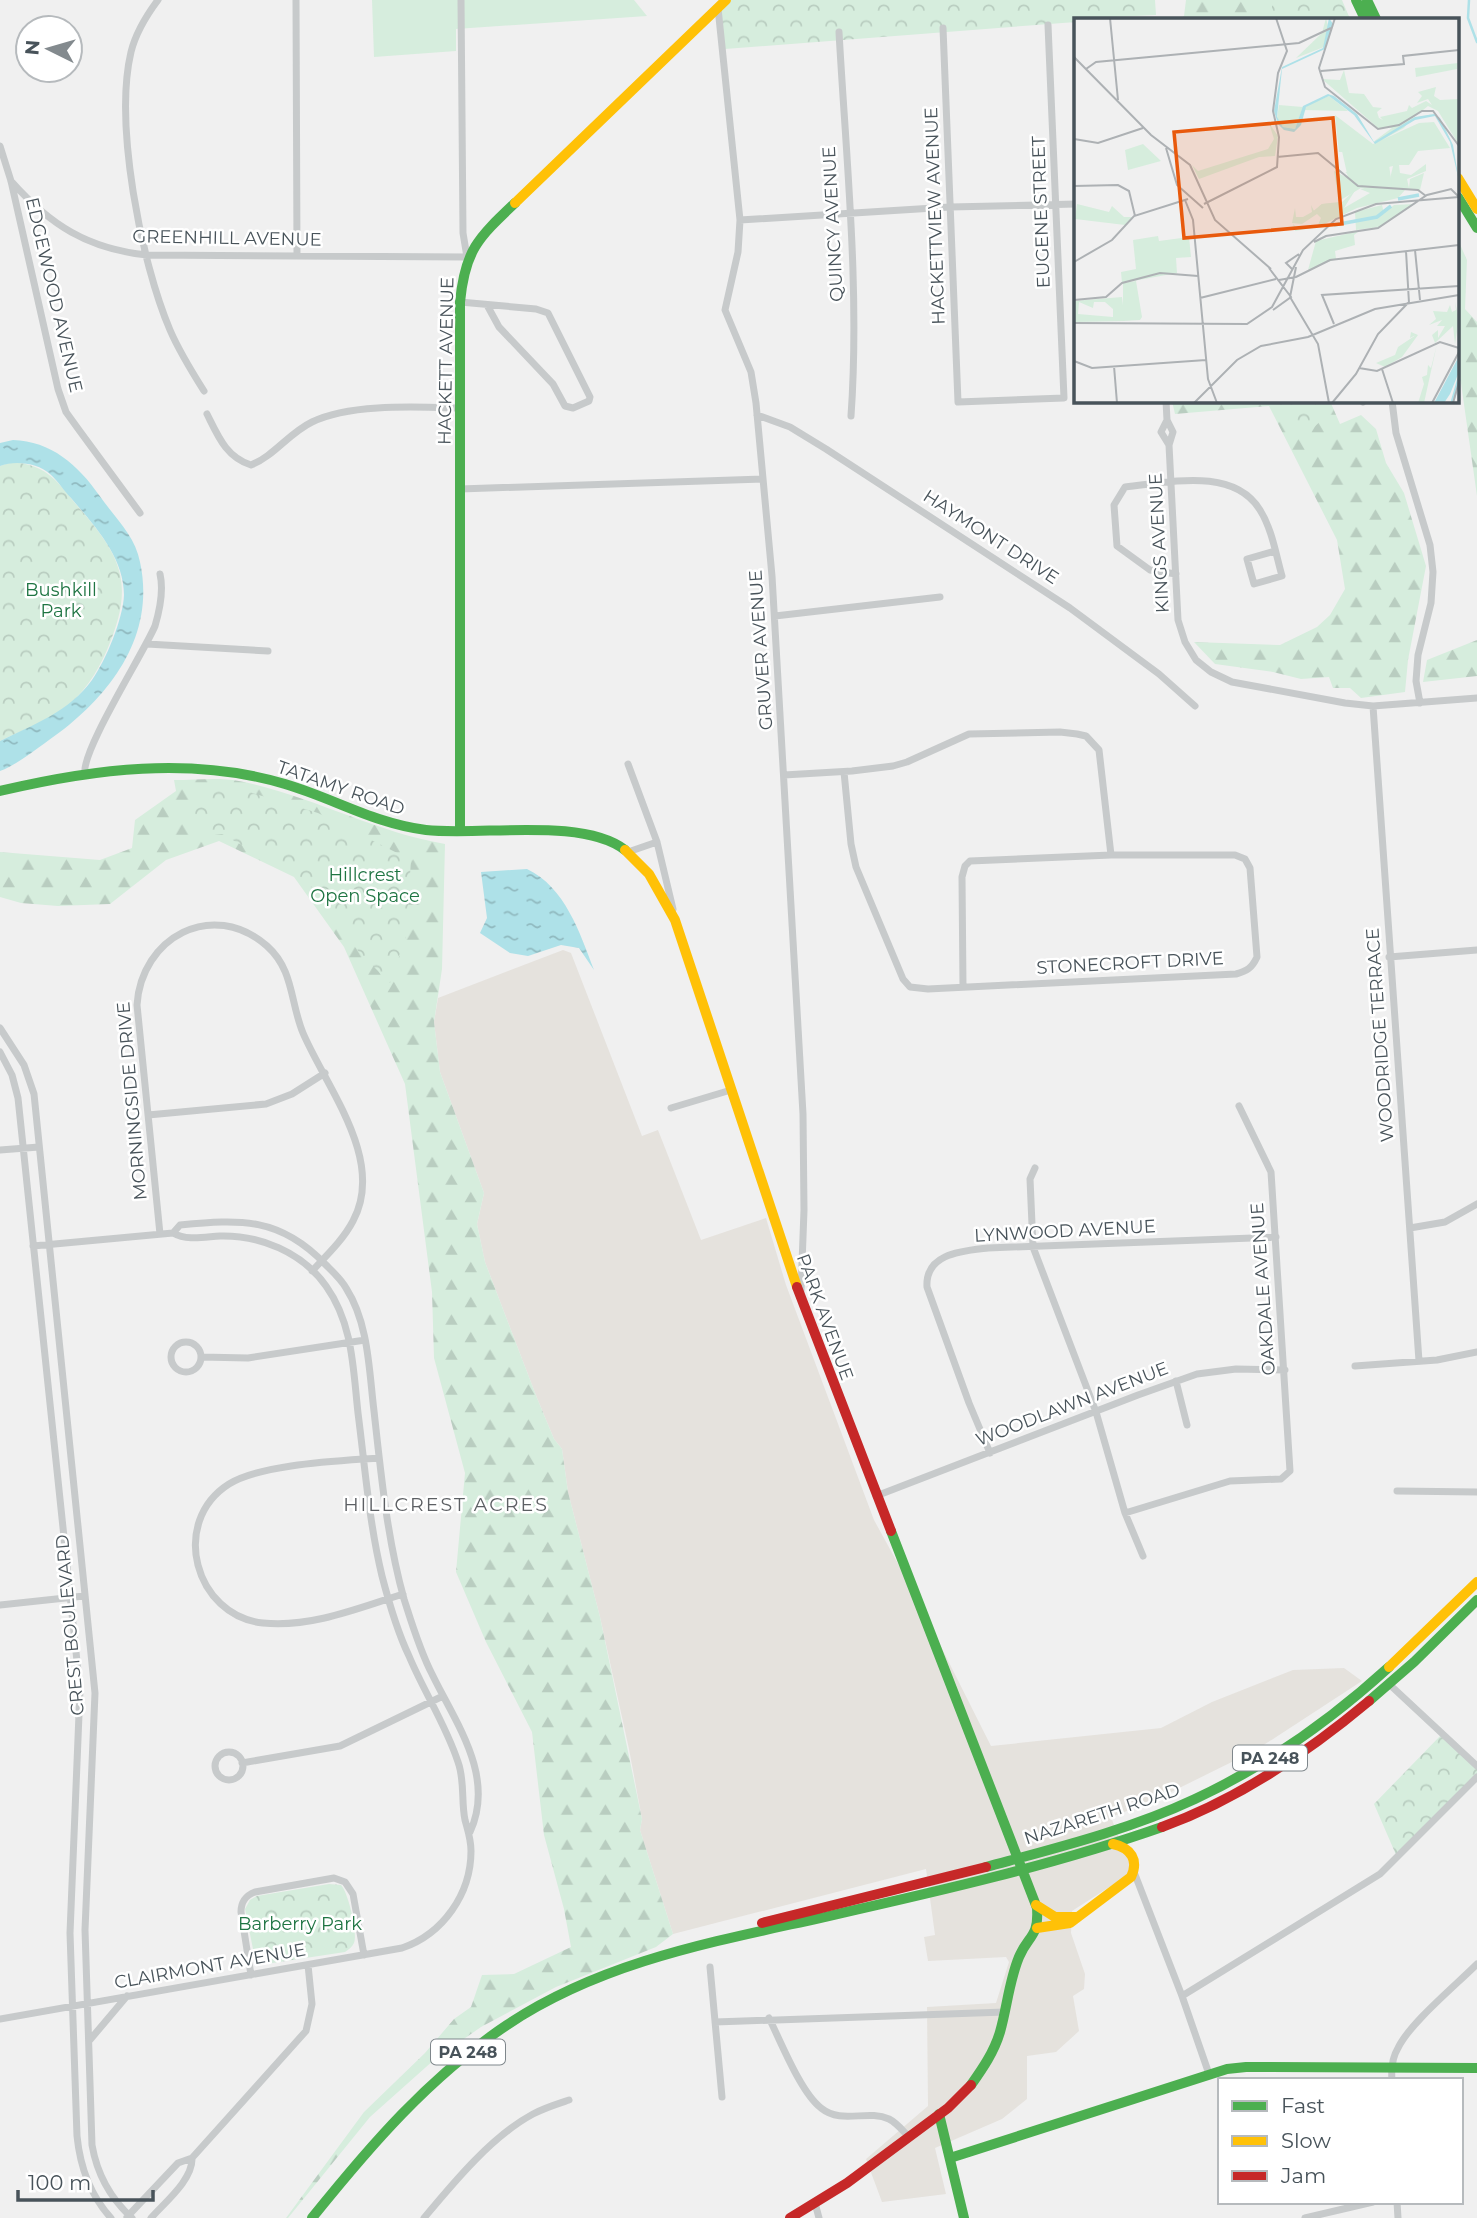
<svg xmlns="http://www.w3.org/2000/svg" width="1477" height="2218" font-family="Montserrat,sans-serif">
<style>
.commercial{fill:#e5e2dd}
.grass{fill:#d6eddd}
.forest{fill:url(#forest-firs)}
.park{fill:url(#park-crowns)}
.water{fill:url(#water-ripples)}
.lines{fill:none;stroke-linecap:round;stroke-linejoin:round}
.stream{stroke:#aee1e8;stroke-width:2.5}
.street{stroke:#c7cacb;stroke-width:7}
.fast{stroke:#4caf50;stroke-width:10}
.slow{stroke:#ffc107;stroke-width:10}
.jam{stroke:#c62828;stroke-width:10}
.labels{text-anchor:middle;dominant-baseline:central;stroke-width:5;stroke-linejoin:round;paint-order:stroke}
.shield{fill:#fff;stroke:#7f878c;stroke-width:2}
.shield-label{font-size:16px;font-weight:bold;fill:#48535a}
.street-label{font-size:18px;fill:#48535a;stroke:#fff}
.park-label{font-size:18px;fill:#1f7543;stroke:#fff}
.neighbourhood-label{font-size:19px;letter-spacing:2px;fill:#5c5f63;stroke:#fff}
.inset-river{fill:none;stroke:#aee1e8;stroke-width:3.5}
.inset-road{fill:none;stroke:#adb1b4;stroke-width:2}
.view{fill:#e8590c;fill-opacity:0.15;stroke:#e8590c;stroke-width:3.5}
.inset-edge{fill:none;stroke:#48535a;stroke-width:3.5}
</style>
<defs>
<pattern id="forest-firs" width="22" height="20" patternUnits="userSpaceOnUse" patternTransform="scale(1.75)"><rect width="22" height="20" fill="#d6eddd"/><path d="M5 1l3.5 6h-7zM16 11l3.5 6h-7z" fill="#b9cdc0"/></pattern>
<pattern id="park-crowns" width="20" height="18" patternUnits="userSpaceOnUse" patternTransform="scale(1.75)"><rect width="20" height="18" fill="#d6eddd"/><path d="M2 6a3 3 0 1 1 6 0M12 15a3 3 0 1 1 6 0" fill="none" stroke="#b9cdc0"/></pattern>
<pattern id="water-ripples" width="26" height="14" patternUnits="userSpaceOnUse" patternTransform="scale(1.75)"><rect width="26" height="14" fill="#aee1e8"/><path d="M2 4q2-2 4 0t4 0M15 11q2-2 4 0t4 0" fill="none" stroke="#90b9bf"/></pattern>
</defs>
<rect width="100%" height="100%" fill="#f0f0f0"/>
<!-- commercial -->
<path class="commercial" d="M563,950l8,3 71,183 16,-6 43,110 65,-22 20,67 88,235 39,71 78,155 170,-18 51,-26 81,-32 51,-2 18,13 -106,69 -103,51 -42,16 13,35 8,11 -4,12 -56,36 -1,22 14,41 -1,15 -11,7 6,35 -23,21 -29,4v43l-25,20 -67,29 11,46 -64,8 -16,-43 62,-53 -1,-99 69,-4 13,-41 -3,-5 -78,4 -4,-24 11,-2 -9,-66 -253,65 -33,-104 2,-11 -13,-70 -29,-132 -32,-125 -6,-43 -8,-10 -17,-41 -52,-136 -8,-38 7,-31 -44,-121 -6,-50 4,-24z"/>
<!-- grass -->
<path class="grass" d="M372,0h262l13,16 -191,13v22l-82,6z"/>
<!-- forest -->
<path class="forest" d="M1186,0h156l8,19h-171l5,-3z
M1458,240l9,20 -2,49 12,13v174l-19,-134z
M1172,401h158l10,23 21,-9 15,14 10,34 18,30 22,73 -18,94 -3,32 -44,6 -11,-10h-17l-4,-11 -28,2 -28,-7 -58,-8 -21,-22 86,3 37,-18 13,-12 15,-26 -8,-49 -68,-134 -94,8z
M1477,640v36l-54,6 4,-22z
M174,780c21,0 45,-3 65,1 71,14 135,51 206,63l-3,125 -8,53 6,50 44,121 -7,31 8,38 52,136 17,41 8,10 6,43 32,125 42,202 -2,11 33,104 -17,13 -100,40 -75,40 -46,32 -65,58 -82,101h-2l78,-106 61,-59 29,-34 17,-12 11,-32 32,-1 57,-27 -7,-38 -20,-74 -12,-103 -46,-90 -30,-70 9,-99 -31,-115 -2,-66 -27,-208 -61,-137 -50,-70 -75,-36 -53,19 -56,44 -52,2 -37,-3 -21,-6v-45l100,8 32,-12 3,-28 41,-29z"/>
<!-- park -->
<path class="park" d="M726,0h429l1,15 -80,4v3l-351,27 -7,-41z
M1272,0h69l9,19h-157l79,-4z
M1267,401h47l10,17 -23,21z
M12,462c37,3 46,21 68,47 44,50 54,78 27,141 -10,23 -24,45 -45,60 -18,13 -42,21 -62,31v-275z
M192,787h41l85,26 93,47 -5,76 -16,47 -31,-31 -51,-70 -86,-48 -31,4z
M1442,1734l35,32v11l-80,80 -23,-53z
M329,1884l12,1c7,7 17,48 13,58 -2,4 -5,6 -9,9l-79,12 -11,-5 -10,-50 5,-9 7,-4z"/>
<!-- water -->
<path class="water" d="M13,440c38,1 65,25 86,55 15,22 36,40 41,67 17,78 -35,140 -95,181 -14,10 -29,22 -45,28v-30c33,-16 70,-30 92,-61 14,-20 31,-61 32,-85 0,-38 -30,-70 -53,-97 -7,-7 -13,-17 -21,-24 -12,-11 -35,-14 -50,-8v-23z
M527,869c38,18 53,64 67,101l-15,-22 -18,-3 -33,11 -18,-3 -30,-20 7,-15 -6,-46z"/>
<g class="lines">
<!-- stream -->
<path class="stream" d="M1469,0l-1,18 9,24"/>
<!-- street -->
<path class="street" d="M158,0c-12,16 -22,32 -27,52 -17,72 10,210 39,278 9,21 22,42 34,61
M296,0l1,255
M718,8l22,212 -2,32 -13,58 26,62 5,31 16,173 31,538 1,96 -3,81
M943,28l15,374 106,-4 -16,-373
M839,32c7,126 21,257 12,384
M0,146l11,35 47,208 8,23 13,18 61,83
M11,181c39,44 77,68 136,74l320,2 -4,-24 -2,-233
M740,220l210,-13 126,-3
M460,302l76,7 12,4 42,84 -1,4 -16,7 -8,-2 -12,-22 -54,-57 -12,-22
M1166,401l1,19 -6,12 8,13 9,175 7,22 11,18 15,12 21,10 113,21 28,3 104,-8
M1362,401l1,1
M1392,401l4,32 34,112 3,27 -2,31 -13,52 -2,26 4,22
M207,414c11,22 19,43 44,51 23,-9 38,-32 61,-43 38,-19 107,-15 149,-14
M757,415l33,12 36,22 244,159 89,66 36,32
M1167,420l6,12 -4,13
M460,489l303,-10
M1176,574l-26,-4 -33,-24 -3,-41 11,-18c42,-4 108,-21 135,23 12,19 16,45 22,66l-28,8 -7,-25 28,-8
M775,616l165,-19
M147,644l121,7
M1373,706l46,655
M628,764l29,78 16,67
M844,772l7,72 5,23 47,112 7,8 18,2 308,-15c11,-3 16,-6 21,-17l-7,-89 -5,-9 -10,-4h-124l-141,6 -5,5 -3,11 1,110
M85,774c-5,-21 58,-120 70,-148 5,-17 9,-35 5,-52
M784,775l68,-4 41,-5 14,-4 62,-28 91,-2 17,2 9,2 13,14 12,105
M628,852l29,-10
M1389,957l88,-7
M0,1028l24,37 10,29 61,599 -10,237 7,215c5,29 18,53 40,73
M0,1052l12,23 6,23 62,592 -10,243 7,203c3,30 13,59 34,82
M671,1108l60,-18
M148,1115l118,-11 26,-10 33,-21
M0,1150l39,-3
M1035,1168l-5,11 3,68 63,165 29,101 18,43
M1410,1228l35,-6 32,-18
M160,1234l-23,-229c4,-67 75,-107 130,-59 27,24 23,56 36,87 23,54 83,127 50,188 -10,19 -26,34 -41,50
M33,1246l140,-13
M171 1357a15 15 0 1 1 30 0a15 15 0 1 1-30 0Z
M201,1357l47,1 117,-18
M1355,1366l82,-6 40,-8
M1176,1381l11,44
M990,1453l-21,-50 -42,-116c-2,-34 36,-36 61,-39l288,-11
M379,1458c-39,3 -118,6 -150,26 -60,38 -34,132 34,139 47,5 96,-15 140,-29
M1397,1491l80,1
M876,1496l262,-101 59,-21 39,-5 49,1
M1125,1513l105,-32 51,-2 9,-8 -19,-299 -32,-66
M0,1605l84,-9
M1389,1684l88,82
M215 1766a14 14 0 1 1 28 0a14 14 0 1 1-28 0Z
M242,1763l98,-17 103,-50
M1134,1872l48,124 27,78
M710,1967l12,130
M251,1975l-10,-63c0,-10 4,-16 14,-20l79,-14 11,4 8,12 11,61
M1182,1996l198,-122 97,-97
M769,2018c12,24 32,75 52,90 21,17 46,1 68,11 8,4 14,12 20,18
M0,2019l402,-71c41,-14 69,-54 69,-97 0,-12 -3,-20 -6,-31 -4,-19 0,-39 -7,-58 -12,-37 -34,-70 -49,-106 -12,-25 -20,-53 -27,-80 -13,-54 -17,-109 -24,-163 -5,-45 -5,-89 -32,-127 -24,-34 -66,-51 -106,-50 -16,1 -33,5 -47,-3l7,-8c60,-6 100,-8 145,39 8,8 16,15 21,24 23,36 23,83 28,123 7,63 13,127 30,188 8,25 16,52 28,75 23,48 64,102 38,158
M715,2022l290,-10
M89,2041l38,-45
M1392,2080c-1,-12 0,-22 6,-32 12,-25 58,-63 79,-84
M1397,2202l1,16
M815,2203l4,15
M127,2217l51,-54 14,-5 114,-127 6,-27 -4,-39
M151,2218c13,-15 42,-38 41,-60
M424,2218c30,-36 68,-82 109,-104 11,-6 24,-10 36,-14
M1305,2218l68,-16"/>
<!-- fast -->
<path class="fast" d="M1356,0l9,19
M1367,0l9,19
M1458,197l19,31
M0,791c93,-22 191,-35 285,-7 48,14 90,40 141,46 55,6 156,-13 199,20
M460,831v-529c5,-52 18,-64 55,-99
M891,1531l146,377c2,30 -9,27 -18,49 -10,24 -12,51 -19,75 -6,20 -17,36 -29,53
M1369,1701l45,-39 63,-62
M986,1867c70,-19 143,-37 209,-68 71,-33 137,-80 194,-132
M939,2114l25,104
M950,2158l277,-89 19,-2 231,1
M312,2218c58,-72 117,-141 195,-193 94,-63 205,-83 313,-107 115,-26 231,-52 342,-91"/>
<!-- slow -->
<path class="slow" d="M1458,178l19,31
M515,203l211,-203
M625,850l24,24 26,46 122,367
M1389,1667l88,-85
M1036,1905l19,12h21
M1037,1928l33,-5 61,-46c8,-17 0,-29 -18,-33"/>
<!-- jam -->
<path class="jam" d="M797,1287l94,244
M1162,1827c77,-28 145,-74 207,-126
M762,1923l224,-56
M790,2218l57,-35 101,-75 23,-23"/>
</g>
<g class="labels">
<!-- shield labels -->
<g class="shield">
<rect x="1233" y="1745.5" width="74" height="25" rx="5"/>
<rect x="431" y="2039.5" width="74" height="25" rx="5"/>
</g>
<g class="shield-label">
<text x="1270" y="1758">PA 248</text>
<text x="468" y="2052">PA 248</text>
</g>
<!-- street labels -->
<g class="street-label">
<text transform="translate(1041 212) rotate(-92)">EUGENE STREET</text>
<text transform="translate(935 216) rotate(-92)">HACKETTVIEW AVENUE</text>
<text transform="translate(833 224) rotate(-93)">QUINCY AVENUE</text>
<text transform="translate(227 238) rotate(1)">GREENHILL AVENUE</text>
<text transform="translate(54 295) rotate(77)">EDGEWOOD AVENUE</text>
<text transform="translate(446 361) rotate(-89)">HACKETT AVENUE</text>
<text transform="translate(991 537) rotate(33)">HAYMONT DRIVE</text>
<text transform="translate(1159 543) rotate(-93)">KINGS AVENUE</text>
<text transform="translate(761 650) rotate(-94)">GRUVER AVENUE</text>
<text transform="translate(341 788) rotate(19)">TATAMY ROAD</text>
<text transform="translate(1130 963) rotate(-3)">STONECROFT DRIVE</text>
<text transform="translate(1380 1035) rotate(-94)">WOODRIDGE TERRACE</text>
<text transform="translate(132 1101) rotate(-95)">MORNINGSIDE DRIVE</text>
<text transform="translate(1065 1231) rotate(-3)">LYNWOOD AVENUE</text>
<text transform="translate(1263 1289) rotate(-94)">OAKDALE AVENUE</text>
<text transform="translate(825 1317) rotate(70)">PARK AVENUE</text>
<text transform="translate(1072 1404) rotate(-21)">WOODLAWN AVENUE</text>
<text transform="translate(70 1625) rotate(-95)">CREST BOULEVARD</text>
<text transform="translate(1102 1814) rotate(-18)">NAZARETH ROAD</text>
<text transform="translate(210 1966) rotate(-10)">CLAIRMONT AVENUE</text>
</g>
<!-- park labels -->
<g class="park-label">
<text x="61" y="590">Bushkill<tspan x="61" dy="21">Park</tspan></text>
<text x="365" y="875">Hillcrest<tspan x="365" dy="21">Open Space</tspan></text>
<text x="300" y="1924">Barberry Park</text>
</g>
<!-- neighbourhood labels -->
<g class="neighbourhood-label">
<text x="446" y="1504">HILLCREST ACRES</text>
</g>
</g>
<!-- overview -->
<g transform="translate(1074 18)">
<rect width="385" height="385" fill="#f0f0f0"/>
<path d="M48,279l3,24 -51,1v-21zM5,284l14,6 1,-6h11l8,7v8l-35,-3z" fill="#d6eddd" fill-rule="evenodd"/>
<path d="M270,52l5,23 15,1 9,13 9,1 -5,4 2,6 4,2 -3,-3 27,-6 2,-6 3,3 14,-7 6,4 -4,-6 -11,4 5,-7 -4,-4 18,-5 -2,9 6,4 19,-1v46l-21,-34 -10,-5 -15,12 21,-4 -24,6 -6,8 -22,12 -9,2 19,-14h-14l-56,-49 18,1zM261,97l38,29 46,-21 15,-1 16,26 -32,3 -9,14h-10l1,8 11,2 15,-11v7l-19,8 2,9 1,-9 14,-6 -4,17h-15l-7,8 -41,10 -39,19 -23,4 -2,-7 5,5 20,-4 3,-7 -4,-4 -15,10 -10,-1 3,-15 1,9h7l9,-5 -1,-7 3,6 8,-7 19,-1 15,-14 -12,19 26,-15 -10,-4 29,-6 4,-17 -39,9 -9,-2 6,-4 -5,-17h-7zM195,105l9,13 -3,20 -16,1 -60,22 -7,-14 6,6 70,-22 6,-10zM381,284l4,17 -4,25 -2,-18 -18,17 -3,-8 6,-5v8l7,-12h-8l5,-6 -13,5 7,-6 -3,-8 14,1 3,-7 2,7 4,-2zM337,314l7,3 -16,22 -17,10 -9,-4 19,-8 3,-8 18,-12 -6,3zM363,326l-13,59h-6l6,-19 -2,-7 5,-2 1,-10 3,3z" fill="#d6eddd"/>
<path d="M84,218l1,5 30,-4 2,20 -15,1 1,15 -55,10 -1,-11 15,-3 -3,-29z" fill="#d6eddd"/>
<path d="M252,0l3,12 -5,17 -28,11 26,-25zM384,45l-1,6 -41,8 -1,-9zM255,78l19,15 -45,-1 5,-5zM205,87l24,2 -8,22 -12,-2 -6,-9zM69,126l18,17 -33,9 -3,-20zM322,129l1,15 -8,3 3,21 -31,2 -22,13 -5,-30 14,7 -6,-27zM265,184l1,7 9,-1 -26,17v-12l-13,1 12,-10zM3,186l32,8 3,-6 12,11h8l-7,8 -50,-6zM341,186l-36,23 -23,3 -1,-18 27,-7 2,8 10,-8zM285,213l-5,4 1,10 -20,6 1,8 -28,11 8,-29zM62,263l6,36 -2,3 -17,1v-38z" fill="#d6eddd"/>
<path d="M255,0l4,6 -8,25 -43,20 -5,48 6,10 12,2 8,-23 25,-12 6,2 23,18 17,28 41,-25 19,-3 6,4 13,27 6,36 -9,-39 -15,-26 -20,4 -40,24 -21,-29 -25,-19 -23,11 -5,18 -7,7 -10,-2 -6,-6 -4,-13 8,-44 41,-19zM385,338v16l-9,22 -6,9h-10z" fill="#aee1e8"/>
<path class="inset-river" d="M324,181l21,-4M260,207l43,-8 14,-11M378,385l7,-24"/>
<path class="inset-road" d="M36,0l8,82M261,0l-16,50 6,19 53,42 21,-4 23,-14h11l26,35M0,39l77,78 39,30 25,55 56,49M12,51l10,-7 203,-19 32,-15M247,53l83,-7 -1,-8 56,-6M0,121l24,4 45,-15M92,130l11,37 26,23M203,139l41,-4 40,33 60,4 8,6M0,168l44,-1 11,6 6,25M111,182l8,20 15,159 9,24M130,186l73,-37 2,-30 -6,-26 5,-38 9,-22 -11,-33M240,224l12,-6 52,-8 49,-33 24,-6 8,8M341,232l5,50M332,233l3,52M0,244l38,-22 22,-24 54,-17M195,250l22,29 -18,13M218,251l-6,-6 13,-9M205,262l17,-3 34,-17 129,-15M216,279l6,-30M216,279l28,47 11,59M126,280l76,-19M0,282l32,-3 16,-14 38,-10 38,3M0,305l173,1 25,-17 31,-57 33,-31 40,-15 83,-7M260,306l-12,-29 137,-9M0,343l18,7 114,-8M40,348l3,37M285,350l18,3 63,-29 19,6M308,351l11,34M120,385l43,-43 24,-14 47,-9 67,-28 84,-14M258,385l24,-29 22,-40 30,-31M358,385l27,-51M379,385l6,-21"/>
<path class="view" d="M259,100l9,106 -158,14 -10,-106z"/>
<rect width="385" height="385" class="inset-edge"/>
</g>
<!-- legend -->
<rect x="1218" y="2078" width="245" height="126" fill="#ffffff" stroke="#b6babd" stroke-width="2"/>
<rect x="1232" y="2101" width="35" height="10" fill="#4caf50" stroke="#b6babd" stroke-width="2"/>
<text x="1281" y="2113" font-size="21" fill="#48535a">Fast</text>
<rect x="1232" y="2136" width="35" height="10" fill="#ffc107" stroke="#b6babd" stroke-width="2"/>
<text x="1281" y="2148" font-size="21" fill="#48535a">Slow</text>
<rect x="1232" y="2171" width="35" height="10" fill="#c62828" stroke="#b6babd" stroke-width="2"/>
<text x="1281" y="2183" font-size="21" fill="#48535a">Jam</text>
<!-- north arrow -->
<g transform="translate(49 49) rotate(275)"><circle r="33" fill="#ffffff" stroke="#b6babd" stroke-width="2"/>
<path d="M0-5L12 26L0 18L-12 26Z" fill="#838a8e"/>
<text y="-10" font-size="19" font-weight="bold" text-anchor="middle" fill="#48535a">N</text>
</g>
<!-- scale -->
<path d="M18 2190v10h135v-10" fill="none" stroke="#48535a" stroke-width="3.5"/>
<text x="28" y="2190" font-size="21" fill="#48535a" stroke="#ffffff" stroke-width="5" paint-order="stroke">100 m</text>
</svg>
